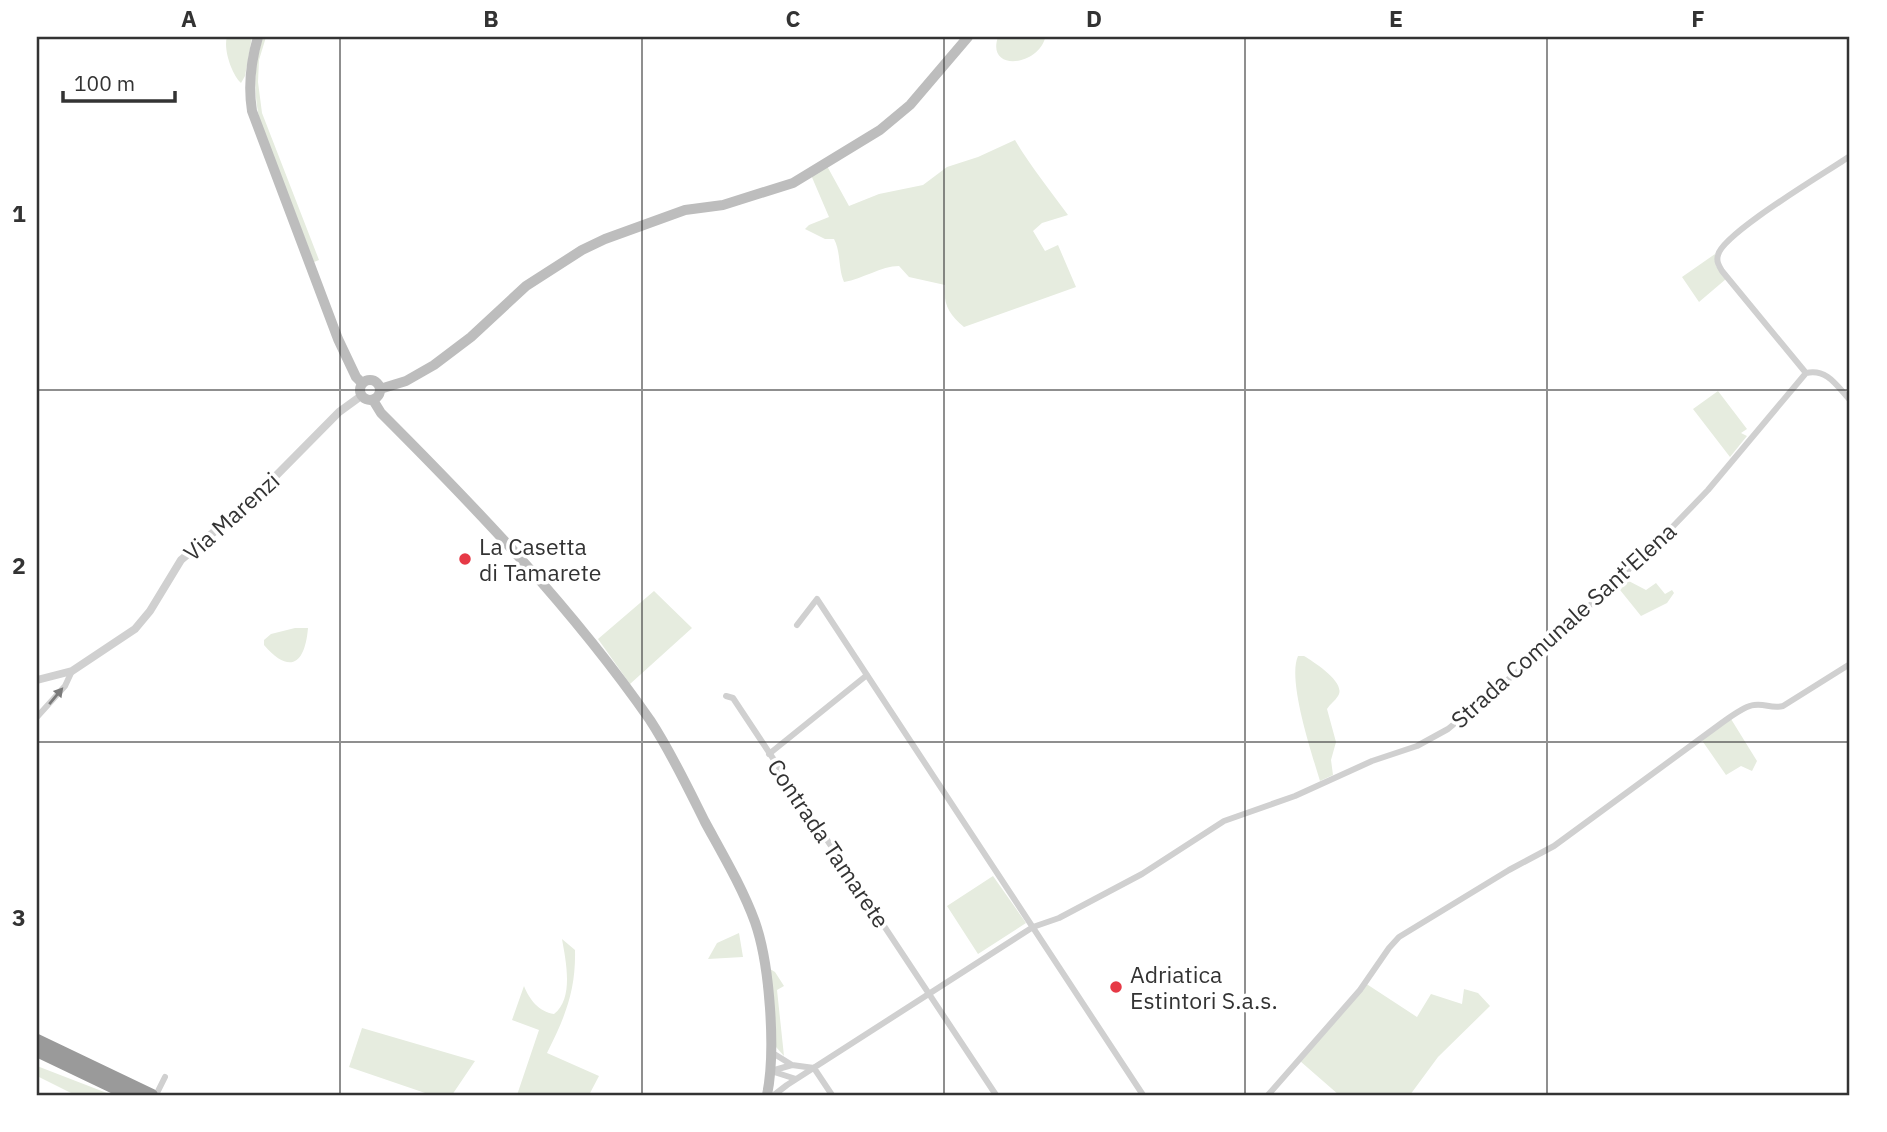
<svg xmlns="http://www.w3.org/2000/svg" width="1887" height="1132" font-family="'IBM Plex Sans',sans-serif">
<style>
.green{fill:#e6ecdf}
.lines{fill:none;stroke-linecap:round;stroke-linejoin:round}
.minor{stroke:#d0d0d0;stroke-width:6}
.tertiary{stroke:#d0d0d0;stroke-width:8}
.secondary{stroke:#bdbdbd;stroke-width:10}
.motorway{stroke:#9a9a9a;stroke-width:12}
.oneway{fill:#7a7a7a}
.grid{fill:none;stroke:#333;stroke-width:2;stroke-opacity:0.55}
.poi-dot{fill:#e63946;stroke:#fff;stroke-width:2.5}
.labels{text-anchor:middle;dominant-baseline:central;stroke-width:7;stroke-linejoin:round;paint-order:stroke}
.street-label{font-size:23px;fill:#333;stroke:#fff}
.poi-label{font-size:23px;fill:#333;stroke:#fff;text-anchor:start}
.neatline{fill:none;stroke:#333;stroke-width:2.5}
.grid-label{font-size:23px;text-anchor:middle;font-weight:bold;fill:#333}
</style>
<rect width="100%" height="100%" fill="#fff"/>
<!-- green -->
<path class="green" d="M227,37h25l-7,39 -4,7c-9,-8 -18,-34 -14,-46z
M263,37h3l-7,23 -1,22 4,31 57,147 -5,2 -54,-140c-7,-30 -6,-56 3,-85z
M998,37h46l1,1c-7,28 -59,34 -47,-1z
M1015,140c16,27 35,50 53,75l-26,8 -9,8 12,20 13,-6 18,42 -112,40c-15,-13 -21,-22 -19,-42l-36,-8 -10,-11c-18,0 -36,13 -55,16 -6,-14 -3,-30 -10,-43h-9l-20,-10 4,-4 20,-8 -18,-42 16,-9 22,40 30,-12 44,-9 24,-18 31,-10z
M1715,254l1,12 10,13 -27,23 -17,-25z
M1718,391l29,38 -6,4 6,3 -17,21 -37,-48z
M1623,578l23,12 10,-7 9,11 7,-4 2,3 -7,10 -26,13 -25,-31z
M654,591l38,37 -62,56 -32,-45z
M295,628h13c-3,36 -18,47 -44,17v-5l7,-6z
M1298,656h6c10,6 43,27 34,40 -3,5 -8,8 -11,13l9,33 -5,18 2,15 -13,6c-8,-27 -33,-101 -22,-125z
M1731,719l26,42 -5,10 -11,-5 -15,9 -25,-36z
M993,876l33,47 -48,31 -31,-48z
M739,933l4,24 -35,2 9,-16z
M562,939l13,11c1,41 -10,67 -28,103l52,23 -10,19h-72l22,-65 -27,-10 12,-34c5,13 15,26 30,28 20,-16 12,-52 8,-75z
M770,969l5,3 9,14 -7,4 7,66 -8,-9z
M1365,983l52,34 14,-23 31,10 2,-15 14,4 12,13 -52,51 -28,38h-71l-39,-34z
M362,1028l113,33 -23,34h-21l-82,-28z
M37,1066l75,29h-37l-38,-19z"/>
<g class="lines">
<!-- minor -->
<path class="minor" d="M1806,373l-84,-102c-3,-5 -6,-10 -4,-16 5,-22 109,-83 132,-99
M797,625l20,-26 326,496
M726,696l7,2 263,397
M37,717l28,-31 7,-15
M769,754l98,-79
M771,1052l21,13 22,3 18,27
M771,1071l25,8
M771,1071l21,-6
M156,1095l9,-18
M774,1095l13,-10 246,-158 26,-9 83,-44 82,-53 71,-25 77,-35 45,-15 31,-17 80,-66 129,-120 51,-53 98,-117c21,-5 31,13 44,27
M1268,1095l92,-105 29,-42 10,-11 110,-67 45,-24 169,-124c9,-6 21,-16 31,-17 11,-2 17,4 29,1l67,-42"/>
<!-- tertiary -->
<path class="tertiary" d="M37,680l35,-9 63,-42 15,-18 31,-51 75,-64 83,-84 22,-16"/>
<!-- secondary -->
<path class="secondary" d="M258,37c-7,24 -10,49 -6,74l86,228 18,38 6,6
M360 390a10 10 0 1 1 20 0a10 10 0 1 1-20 0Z
M380,389l26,-8 28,-16 37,-28 55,-51 56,-36 23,-11 80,-29 38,-5 70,-22 87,-53 30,-25 58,-68
M373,400l8,13c96,96 191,195 269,307 21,32 38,68 55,102 18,33 37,65 50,100 15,43 21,129 12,173"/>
<!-- motorway -->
<path class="motorway" d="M37,1040l115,55
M37,1051l92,44"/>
</g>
<!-- one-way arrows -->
<defs><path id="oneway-solid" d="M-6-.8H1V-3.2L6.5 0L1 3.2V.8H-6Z" transform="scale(1.75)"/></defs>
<use class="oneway" href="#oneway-solid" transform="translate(56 696) rotate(-50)"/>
<!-- grid -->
<path class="grid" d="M340,37v1058M642,37v1058M944,37v1058M1245,37v1058M1547,37v1058M37,390h1813M37,742h1813"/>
<!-- markers -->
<g class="poi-dot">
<circle cx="465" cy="559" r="7"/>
<circle cx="1116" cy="987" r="7"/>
</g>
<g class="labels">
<!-- street labels -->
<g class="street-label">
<text transform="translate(231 516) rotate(-42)">Via Marenzi</text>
<text transform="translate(1563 625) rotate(-42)">Strada Comunale Sant'Elena</text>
<text transform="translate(829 843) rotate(56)">Contrada Tamarete</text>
</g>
<!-- poi labels -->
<g class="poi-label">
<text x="479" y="546">La Casetta<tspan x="479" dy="26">di Tamarete</tspan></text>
<text x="1130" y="974">Adriatica<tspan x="1130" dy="26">Estintori S.a.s.</tspan></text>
</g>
</g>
<!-- border -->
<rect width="1887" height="1132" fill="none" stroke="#ffffff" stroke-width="77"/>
<!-- scale -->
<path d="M63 91v10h112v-10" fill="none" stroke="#333333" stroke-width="3.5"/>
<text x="74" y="91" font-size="21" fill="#333333" stroke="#ffffff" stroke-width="5" paint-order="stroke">100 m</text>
<rect x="38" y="38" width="1810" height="1056" class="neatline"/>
<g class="grid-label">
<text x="189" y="27">A</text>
<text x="491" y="27">B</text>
<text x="793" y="27">C</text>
<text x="1094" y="27">D</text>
<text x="1396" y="27">E</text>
<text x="1698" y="27">F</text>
<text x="19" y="222">1</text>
<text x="19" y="574">2</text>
<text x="19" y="926">3</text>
</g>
</svg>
